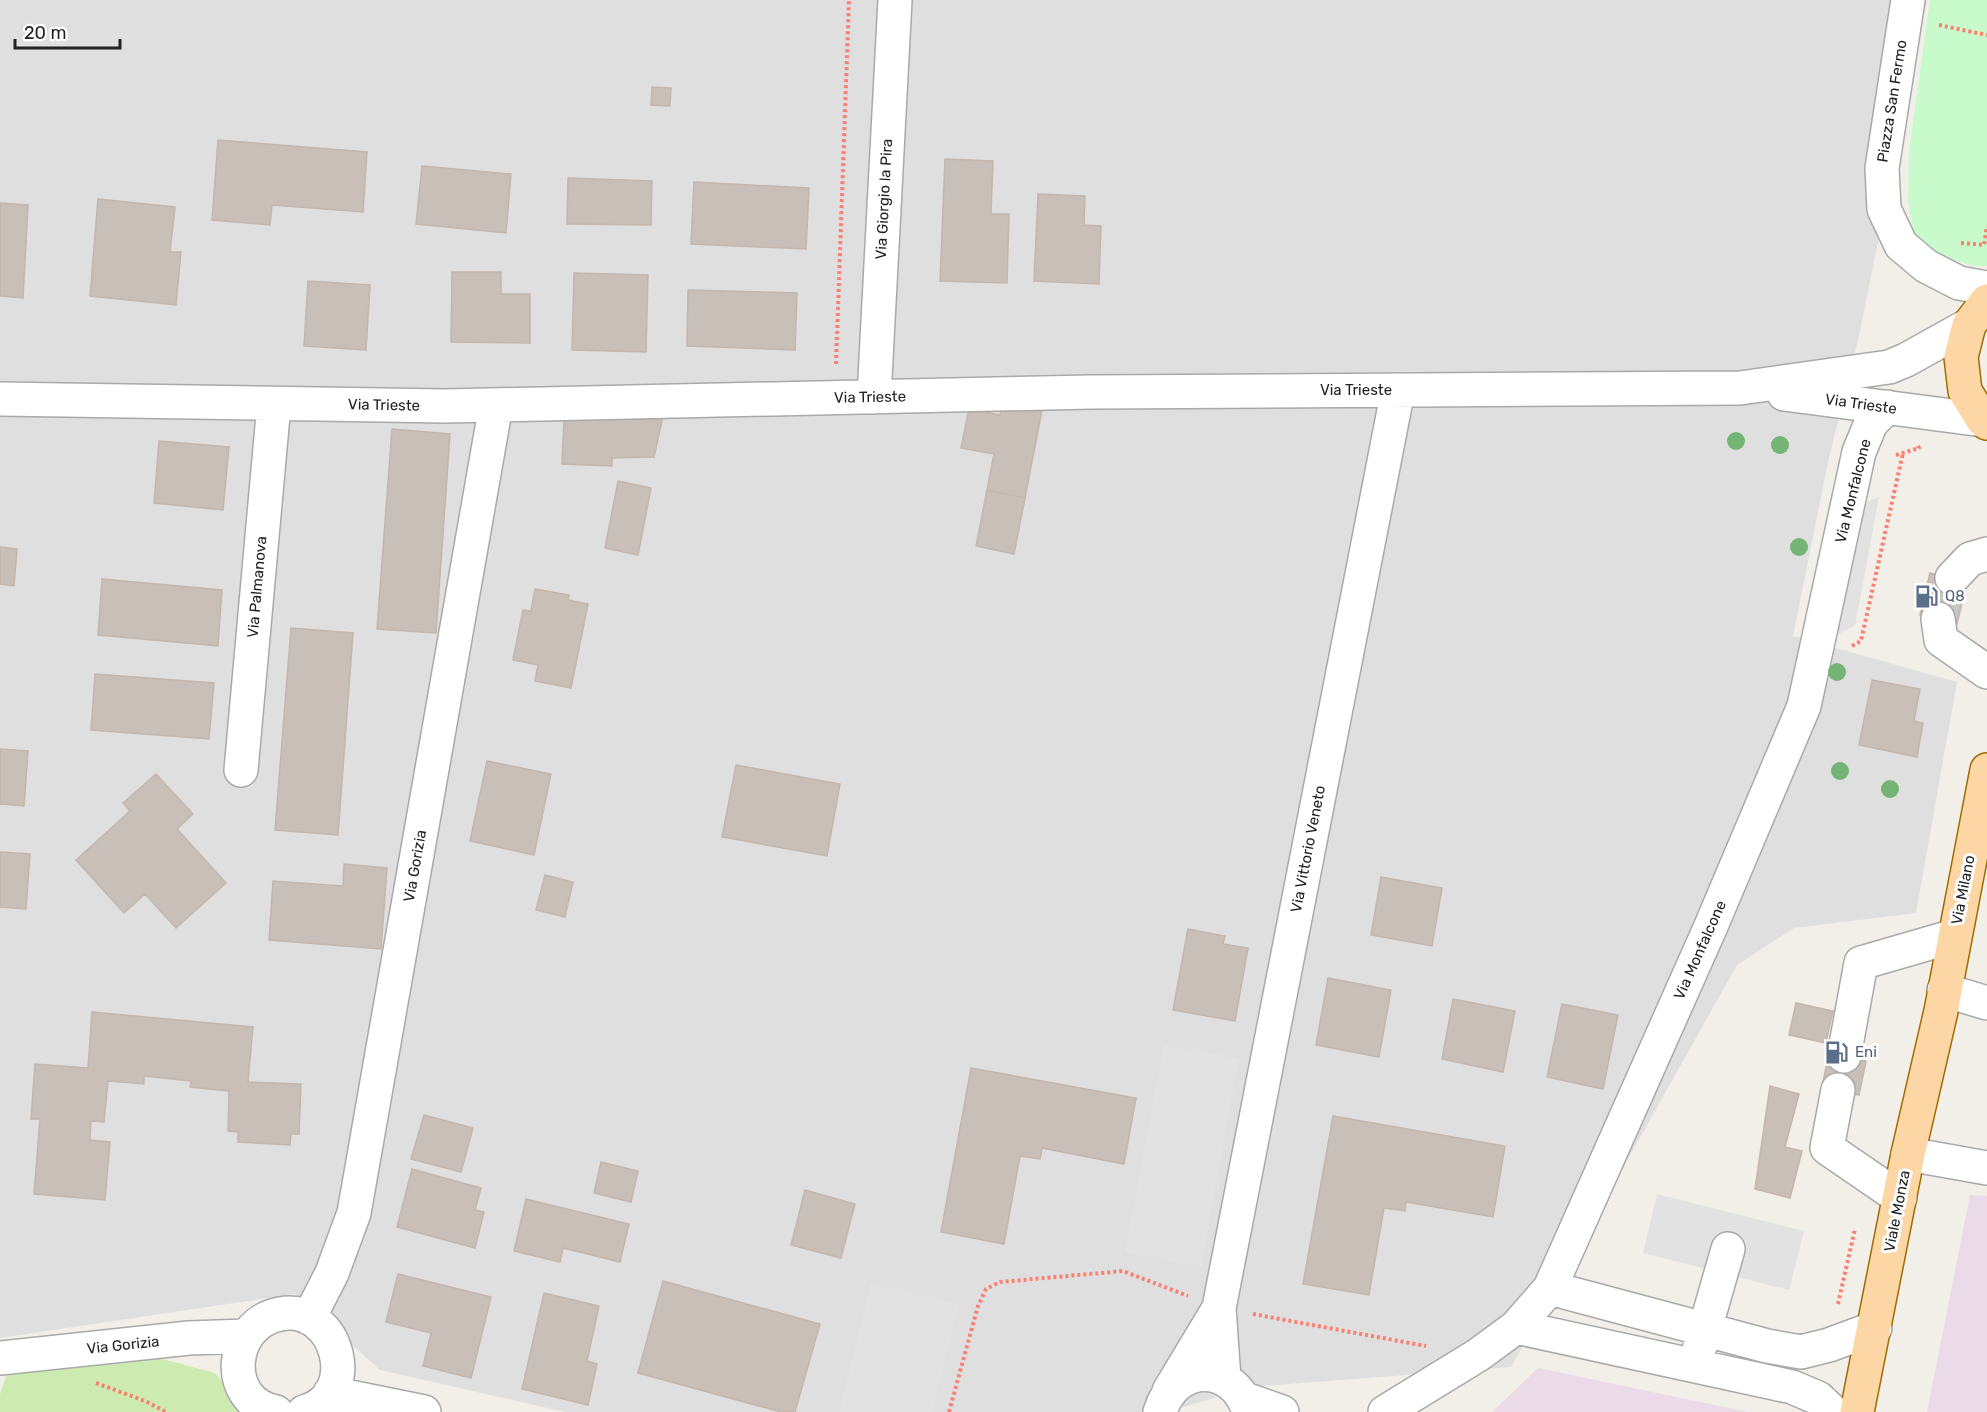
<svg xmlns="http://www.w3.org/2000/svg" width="1987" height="1412" font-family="Rubik,sans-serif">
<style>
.residential{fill:#e0dfdf}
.industrial{fill:#ebdbe8}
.grass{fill:#cdebb0}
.park{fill:#c8facc}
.parking{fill:#e2e2e2}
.building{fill:#c7bfb8;stroke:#c4b6ab;stroke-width:1.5}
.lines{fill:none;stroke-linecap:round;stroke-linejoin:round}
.minor-tunnel{stroke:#c8c6c1;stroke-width:33;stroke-dasharray:33 16;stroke-linecap:butt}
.minor-casing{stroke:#a9a9a9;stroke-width:36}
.major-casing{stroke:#a06b00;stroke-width:36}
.path{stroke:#fa8072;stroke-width:4;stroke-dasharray:3 3;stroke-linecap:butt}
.minor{stroke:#fff;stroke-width:33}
.major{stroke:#fcd6a4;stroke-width:33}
.tree{fill:#74b475}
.labels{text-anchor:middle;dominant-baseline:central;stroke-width:6;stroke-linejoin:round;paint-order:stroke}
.street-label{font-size:15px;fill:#222;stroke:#fff}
.service-label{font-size:15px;fill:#4e5e75;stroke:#fff;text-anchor:start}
</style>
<rect width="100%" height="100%" fill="#f2efe9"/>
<!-- residential -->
<path class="residential" d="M0,0h1927l-68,336 -31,126 -35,174 164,46 -41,231 -122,15 -57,37 -226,402 -261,20 -83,25h-602l-185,-42 -85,-76 -295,44z"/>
<!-- industrial -->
<path class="industrial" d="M1970,1195l17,1v216h-60z
M1538,1368l210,44h-256z"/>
<!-- grass -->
<path class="grass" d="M155,1357l60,16 33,39h-248v-18l9,-25z"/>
<!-- park -->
<path class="park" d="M1930,0h57v266h-14l-37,-12 -22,-21 -6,-33 1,-49z"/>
<!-- parking -->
<path class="parking" d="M1879,497l-24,129 -25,12 30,-134z
M1164,1044l76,15 -6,25 -33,183 -76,-15z
M1657,1194l147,37 -15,59 -146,-37z
M871,1283l88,21 -27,108h-93z"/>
<!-- building -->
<path class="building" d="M652,87l19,1 -1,18 -19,-1z
M218,140l149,12 -4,60 -91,-7 -2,20 -58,-5z
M945,159l48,2 -2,53h18l-2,69 -67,-2z
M422,166l89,8 -5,59 -90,-9z
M568,178l84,3 -1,44 -84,-1z
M694,182l115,6 -3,61 -115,-5z
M1038,194l47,2 -1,29 17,1 -2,58 -65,-3z
M98,199l77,8 -5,45h11l-5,53 -86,-9z
M0,203l28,2 -5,93 -23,-2z
M452,272h49v22h29v49l-79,-1z
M574,273l74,2 -2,77 -74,-2z
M308,281l62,4 -4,65 -62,-4z
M688,290l109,3 -2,57 -108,-4z
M1003,398l40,7 -18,93 -38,-8 7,-36 -33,-6 8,-39 31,6z
M663,416l-9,41 -42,1v8l-50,-2 2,-45z
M392,429l58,5 -14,199 -59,-4z
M159,441l70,6 -6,63 -69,-7z
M618,481l33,7 -13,67 -33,-7z
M987,490l38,8 -11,56 -38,-8z
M0,547l17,2 -3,37 -14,-2z
M1930,573l37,9 -10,42 -37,-9z
M102,579l120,11 -4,56 -120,-11z
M535,589l34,6 -1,5 20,4 -17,84 -36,-7 3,-16 -25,-5 10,-50 8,1z
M291,628l62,5 -15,202 -63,-5z
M95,674l119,9 -5,56 -118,-9z
M1872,680l48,9 -6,32 9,2 -6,34 -58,-12z
M0,749l28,2 -4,55 -24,-2z
M487,761l64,13 -17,81 -64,-14z
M736,765l104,19 -13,72 -105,-19z
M156,774l37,40 -16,15 49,54 -50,45 -31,-34 -21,19 -48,-53 54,-49 -7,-8z
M0,852l30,2 -4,55 -26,-2z
M344,864l43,4 -6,81 -112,-9 4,-59 70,5z
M545,875l28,7 -8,35 -29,-7z
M1381,877l61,11 -10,58 -61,-11z
M1188,929l37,7 -2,8 25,4 -13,73 -62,-11z
M1328,978l63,12 -12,67 -63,-12z
M1453,999l62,12 -12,61 -61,-13z
M1796,1003l37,8 -7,32 -37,-8z
M1562,1004l56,11 -15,74 -56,-12z
M92,1012l161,15 -5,55 53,2 -2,50h-8l-1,11 -52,-3v-10l-10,-1 1,-40 -39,-4 1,-6 -47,-5v8l-36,-3 -4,41 -13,-1 -1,19 20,2 -5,58 -71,-6 6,-75h-9l4,-55 53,4z
M1829,1053l37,8 -7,34 -37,-8z
M971,1068l165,30 -12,66 -82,-16 -2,11 -20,-3 -16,88 -63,-12z
M1770,1086l29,8 -14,53 17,4 -12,47 -35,-9z
M424,1115l49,13 -12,44 -50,-13z
M1333,1116l172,30 -12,71 -87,-15 -1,9 -21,-3 -15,87 -66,-11z
M601,1162l37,9 -7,31 -37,-9z
M412,1169l69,19 -6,22 9,2 -9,36 -78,-21z
M805,1190l50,14 -14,54 -50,-13z
M526,1199l103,25 -9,38 -57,-14 -3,14 -46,-11z
M398,1274l93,23 -20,81 -48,-12 8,-33 -45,-11z
M663,1281l157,43 -25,88h-14l-143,-39z
M544,1293l55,13 -12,55 10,3 -9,41 -66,-16z"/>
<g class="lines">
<!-- minor-tunnel -->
<path class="minor-tunnel" d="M1938,619l14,-41"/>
<defs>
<path id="minor" d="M1908,0l-26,168 2,41 17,36 25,21 33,17 28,5
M1784,394l199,26
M874,397l21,-397
M0,399l445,7 646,-14 649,-4 149,-21 17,-7 63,-35
M1952,578l18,-19 17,-5
M1938,619l3,21 46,32
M241,770l33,-366
M1944,990l43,13
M1844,1056l17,-93 93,-27
M1838,1090l-11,58 73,50
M1908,1154l79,14
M1550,1288l217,58 34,6 28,-7 46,-17
M309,1318l23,-45 22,-60 142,-808
M1516,1327l276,60 26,11 15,14
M1699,1350l29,-101
M0,1358l189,-20 57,-2
M1224,1379l-5,-71 179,-918
M1169,1391l50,-83
M330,1393l94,19
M1245,1399l37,13
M276,1412c-54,-10 -48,-88 4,-98 58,-11 83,82 24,98
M1160,1412c15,-50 74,-50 89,0
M1385,1412l93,-57 38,-28 34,-39 161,-362 93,-220 55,-254 12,-29 16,-16"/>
<path id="major" d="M1987,301l-18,24 -8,32 4,34 18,29 4,3
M1857,1412l51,-258 33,-143 46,-241"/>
</defs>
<!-- minor casing -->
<use href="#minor" class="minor-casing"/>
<!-- major casing -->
<use href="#major" class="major-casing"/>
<!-- path -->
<path class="path" d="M1939,25l48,10
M1961,243l23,2 3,-19
M836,364l13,-364
M1896,455l23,-7 -1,-2
M1852,646l9,-5 42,-188
M1838,1304l17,-75
M1253,1314l173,32
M96,1383l49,18 21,11
M949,1412l29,-106 8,-17 14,-7 123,-11 65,25"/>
<!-- minor -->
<use href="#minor" class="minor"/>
<!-- major -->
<use href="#major" class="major"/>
</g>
<!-- trees -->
<g class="tree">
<circle cx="1736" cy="441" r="9"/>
<circle cx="1780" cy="445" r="9"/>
<circle cx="1799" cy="547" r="9"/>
<circle cx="1837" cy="672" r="9"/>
<circle cx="1840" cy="771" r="9"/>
<circle cx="1890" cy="789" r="9"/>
</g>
<!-- icons -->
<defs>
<symbol id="fuel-bare" viewBox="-9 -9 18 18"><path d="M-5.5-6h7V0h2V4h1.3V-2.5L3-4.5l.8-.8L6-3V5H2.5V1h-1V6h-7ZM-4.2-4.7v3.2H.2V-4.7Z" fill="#5c6f8a" stroke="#fff" stroke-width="2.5" paint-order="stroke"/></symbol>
</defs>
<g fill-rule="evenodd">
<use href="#fuel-bare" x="1910" y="580" width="33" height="33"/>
<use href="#fuel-bare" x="1820" y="1036" width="33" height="33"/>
</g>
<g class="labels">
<!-- street labels -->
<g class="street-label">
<text transform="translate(1892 101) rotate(-81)">Piazza San Fermo</text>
<text transform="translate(884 199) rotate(-87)">Via Giorgio la Pira</text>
<text x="1356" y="390">Via Trieste</text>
<text transform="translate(870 397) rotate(-1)">Via Trieste</text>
<text transform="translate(1861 404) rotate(8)">Via Trieste</text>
<text transform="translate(384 405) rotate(1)">Via Trieste</text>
<text transform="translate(1853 491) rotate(-76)">Via Monfalcone</text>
<text transform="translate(257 587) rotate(-85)">Via Palmanova</text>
<text transform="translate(1308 849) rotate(-79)">Via Vittorio Veneto</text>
<text transform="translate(415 866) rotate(-80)">Via Gorizia</text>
<text transform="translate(1963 890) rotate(-79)">Via Milano</text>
<text transform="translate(1700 950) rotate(-66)">Via Monfalcone</text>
<text transform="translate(1897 1211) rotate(-79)">Viale Monza</text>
<text transform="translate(123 1345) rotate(-6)">Via Gorizia</text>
</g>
<!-- service labels -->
<g class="service-label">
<text x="1945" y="596">Q8</text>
<text x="1855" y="1052">Eni</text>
</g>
</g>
<!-- scale -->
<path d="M15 39v9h105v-9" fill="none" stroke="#222222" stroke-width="3"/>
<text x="24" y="39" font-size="18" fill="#222222" stroke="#ffffff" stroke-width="4.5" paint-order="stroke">20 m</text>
</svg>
